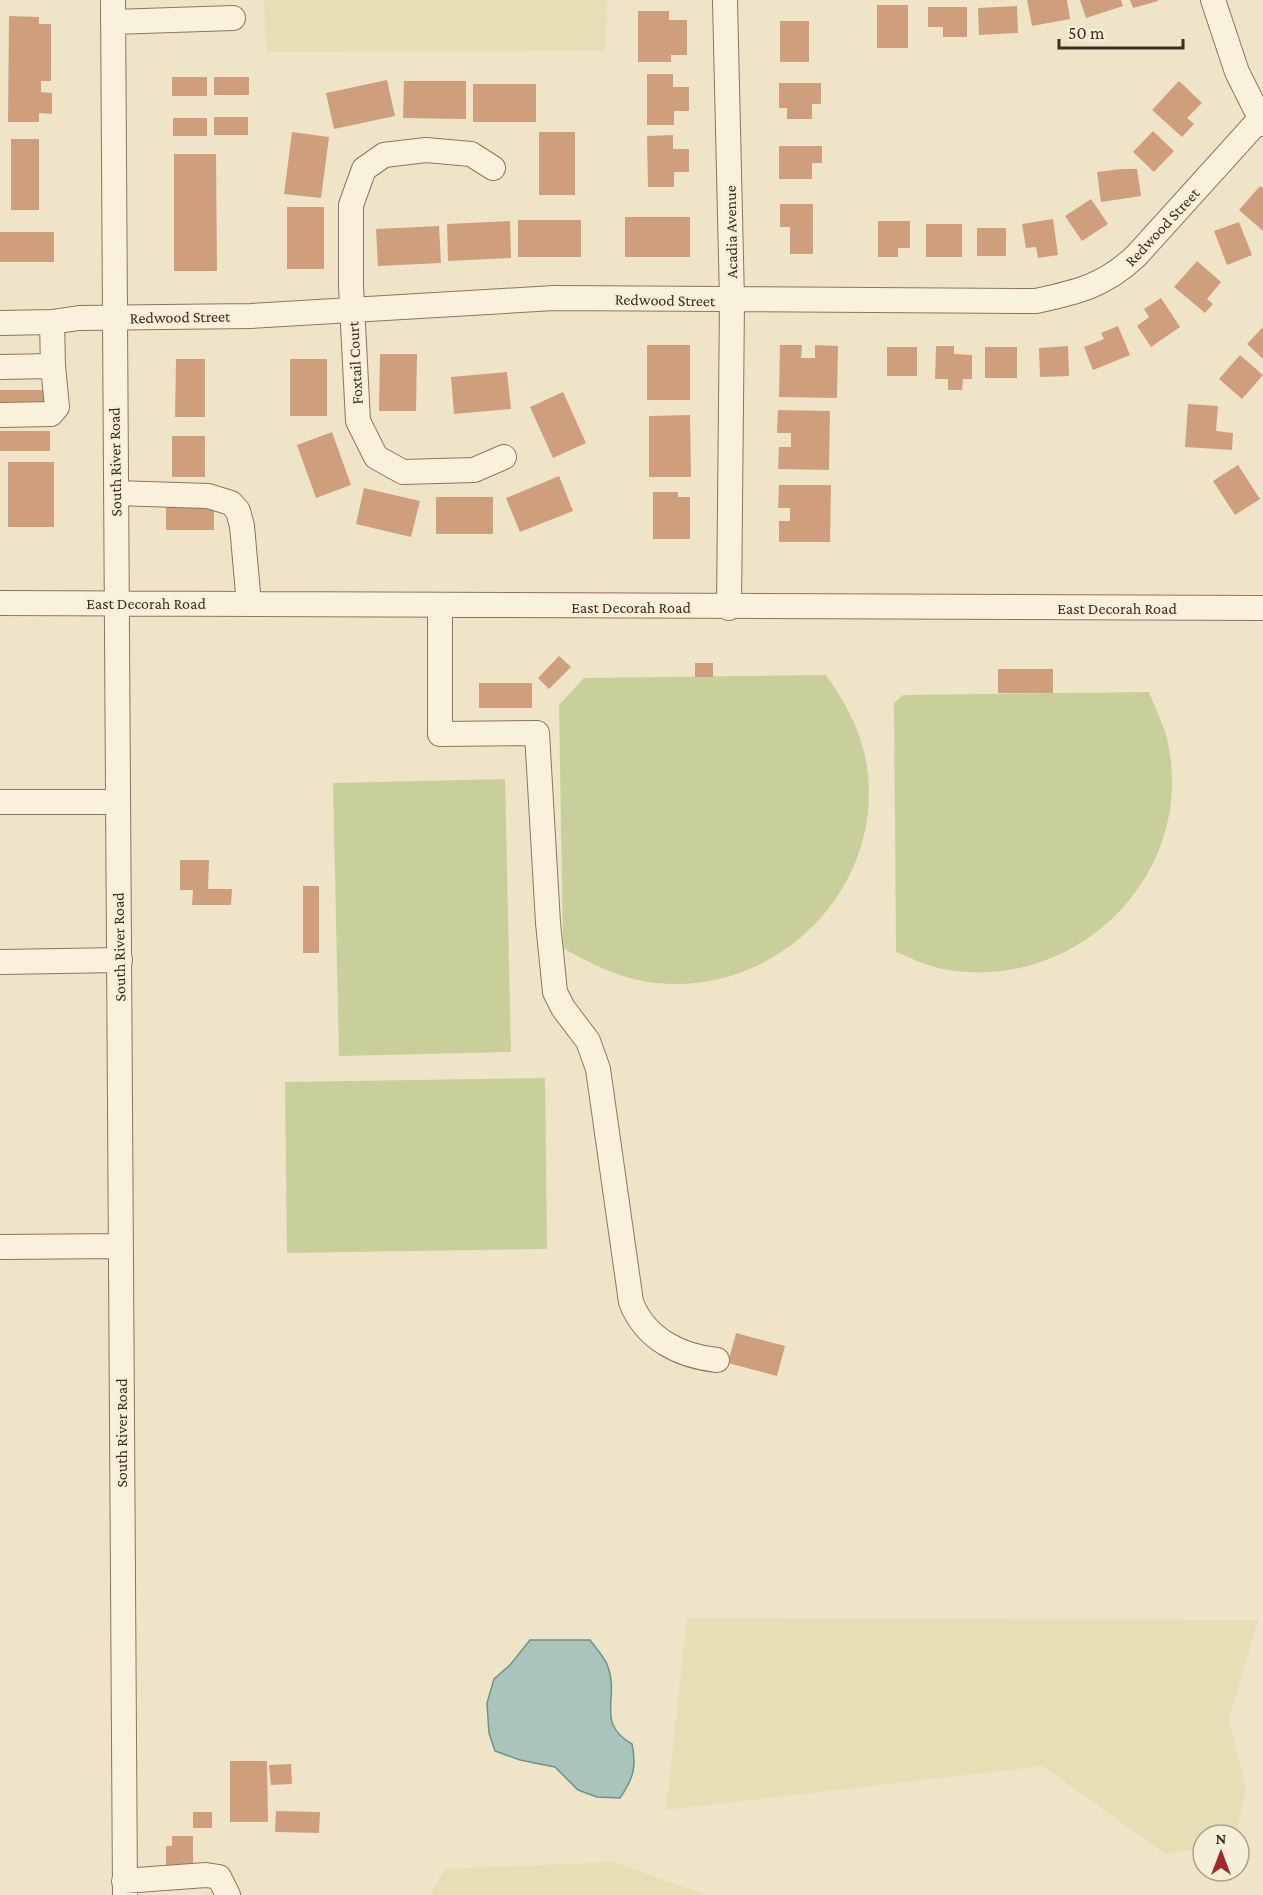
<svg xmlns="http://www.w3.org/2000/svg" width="1263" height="1895" font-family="'Crimson Pro',serif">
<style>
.farmland{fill:#e6deb5}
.green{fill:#c9cf9b}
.water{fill:#a9c4bc;stroke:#6f938a;stroke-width:1.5}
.building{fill:#cf9f7d}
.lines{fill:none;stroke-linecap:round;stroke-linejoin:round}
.minor-casing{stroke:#8d765c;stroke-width:26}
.minor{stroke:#faf1dc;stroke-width:24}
.labels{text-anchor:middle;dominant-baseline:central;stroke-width:5;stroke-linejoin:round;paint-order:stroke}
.street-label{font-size:16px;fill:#3d2e20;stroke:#f7eed8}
</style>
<rect width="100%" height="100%" fill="#f0e4c8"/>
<!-- farmland -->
<path class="farmland" d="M264,0h343l-2,51 -339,1z
M687,1618l571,2 -29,99 17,69 -10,47h-33v13l-38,6 -122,-88 -377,44z
M613,1862l94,33h-277l15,-26z"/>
<!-- green -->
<path class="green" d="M826,675c17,24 31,48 38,77 30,126 -81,245 -208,231 -35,-4 -63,-18 -93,-35l-4,-243 25,-27z
M1149,692c7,18 17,37 20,56 24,131 -96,246 -226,221 -16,-3 -32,-11 -47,-17l-2,-249 9,-8z
M505,779l6,273 -172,4 -6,-273z
M545,1078l2,171 -260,4 -2,-171z"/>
<!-- water -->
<path class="water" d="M530,1640h60c6,8 13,16 17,24 14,34 -13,58 25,80 5,23 1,35 -12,54l-23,-1 -19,-7 -23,-23 -35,-7 -25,-9 -6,-18 -2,-30 7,-24 16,-14z"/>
<!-- building -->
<path class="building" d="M1027,0h40l3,19 -38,7z
M1080,0h41l2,6 -37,12z
M1130,0h28v1l-25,7z
M877,5h31v43h-31z
M1017,6l1,27 -39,2 -1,-27z
M928,7h39v30h-24v-10h-15z
M638,11h31v9h18v35h-16v7h-33z
M9,16l30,1v7h12v57h-10v11l11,1v21l-13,-1v9h-31z
M780,21h29v41h-29z
M647,74h26v13h16v24h-15v14h-27z
M172,77h35v19h-35z
M214,77h35v18h-35z
M387,80l8,36 -61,13 -8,-36z
M404,81h62v38l-63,-1z
M1179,81l23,22 -15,15 7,6 -12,13 -30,-27z
M779,83h42v21h-9v15h-25v-11h-8z
M473,84h63v38h-63z
M214,117h34v18h-34z
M173,118h34v18h-34z
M1153,131l21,20 -20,21 -21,-20z
M292,132l37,5 -8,61 -37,-4z
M539,132h36v63h-36z
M673,135v14h16v23h-15v15h-26l-1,-51z
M11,139h28v71h-28z
M779,146h43v17h-10v16h-33z
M174,154h42l1,117h-43z
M1122,169h15l4,27 -40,6 -4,-30z
M1260,186l3,2v43l-24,-21z
M1091,199l17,25 -26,17 -17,-25z
M780,204h33v50h-23v-27h-10z
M287,207h37v62h-37z
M625,217h65v40h-65z
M1053,219l5,36 -20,3 -2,-11 -10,1 -4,-24z
M518,220h63v37h-63z
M510,221l1,37 -63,3 -1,-37z
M878,221h32v27h-12v9h-20z
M1239,222l13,33 -25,10 -13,-34z
M926,224h36v33h-36z
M439,226l2,37 -63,3 -2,-37z
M977,228h29v28h-29z
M0,232h54v30h-54z
M1197,261l24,21 -14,17 6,5 -8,9 -31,-26z
M1161,298l19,29 -29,20 -14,-21 12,-9 -5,-8z
M1118,326l12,29 -37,15 -9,-23 20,-8 -3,-6z
M1263,327v32l-16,-15z
M647,345h43v55h-43z
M780,345h22l-1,13h14v-13l23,1 -1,52 -58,-1z
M936,346h18v8l18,1v24h-9l-1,11h-14v-11h-13z
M1068,346l1,30 -29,1 -1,-29z
M887,347h30v29h-30z
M985,347h32v31h-32z
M380,354h37l-1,57h-37z
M1240,355l23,20 -21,24 -23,-20z
M176,359h29v58h-30z
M290,359h37v57h-37z
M507,372l4,37 -57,5 -3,-37z
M0,390h50v18h-50z
M563,392l23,51 -33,15 -23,-51z
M1188,404l30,2 -2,25 17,2 -1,17 -47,-3z
M778,410l52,1 -1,59 -51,-1 1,-22h12v-14h-14z
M690,415l1,62h-42v-61z
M0,431h50v20h-50z
M332,432l19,53 -35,13 -19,-53z
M172,436h33v41h-33z
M8,462h46v65h-46z
M1238,465l22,34 -25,16 -22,-34z
M559,476l14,35 -53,21 -14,-34z
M779,485h52l-1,57h-51v-21h11v-13h-12z
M364,488l56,13 -9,36 -55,-13z
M653,492h25v5h12v42h-37z
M436,497h57v37h-57z
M166,506h48v24h-48z
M559,656l12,11 -22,22 -11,-11z
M695,663h18v14h-18z
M998,669h55v24h-55z
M479,683h53v25h-53z
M180,860h29l-1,29h24l-1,16h-39l1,-15h-13z
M303,886h16v67h-16z
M736,1333l49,13 -8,30 -49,-13z
M230,1761h37l1,61h-38z
M291,1764l1,20 -21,1 -2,-20z
M276,1811l44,1 -1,21 -44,-1z
M193,1812h19v16h-19z
M172,1836h21v33h-27v-23h6z"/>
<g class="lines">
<defs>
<path id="minor" d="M113,0l12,1895
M725,0l7,301 -3,307
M1213,0l24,72 26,52
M113,22l120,-4
M493,168l-22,-14 -45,-4 -42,5 -20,14 -13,36v81l7,135 18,36 27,15 71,-2 30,-13
M0,323l52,-1 27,-4 172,-2 303,-18 482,3c42,-9 68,-15 100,-45l123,-136
M0,367l53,-1 -1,-44
M0,415l51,-1 6,-7 -4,-41
M116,493l92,3 23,7 7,8 4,15 7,78
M0,603l1263,5
M440,606v128l97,-1 11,190 7,69 8,16 25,33 10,28 33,233c14,37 49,54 86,58
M0,802h117
M0,962l120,-2
M0,1247l120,-1
M124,1881l82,-6 13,2 9,18"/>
</defs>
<!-- minor casing -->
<use href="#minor" class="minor-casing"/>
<!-- minor -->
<use href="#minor" class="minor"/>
</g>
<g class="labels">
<!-- street labels -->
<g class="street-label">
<text transform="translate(1162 227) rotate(-47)">Redwood Street</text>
<text transform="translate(731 232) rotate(-91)">Acadia Avenue</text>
<text transform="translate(665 300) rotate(1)">Redwood Street</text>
<text transform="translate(180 317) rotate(-1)">Redwood Street</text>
<text transform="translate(355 363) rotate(-93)">Foxtail Court</text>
<text transform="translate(115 462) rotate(-91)">South River Road</text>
<text x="146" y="603">East Decorah Road</text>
<text x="631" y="607">East Decorah Road</text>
<text x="1117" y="608">East Decorah Road</text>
<text transform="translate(119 947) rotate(-91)">South River Road</text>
<text transform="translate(121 1433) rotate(-90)">South River Road</text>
</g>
</g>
<!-- north arrow -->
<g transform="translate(1221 1853)"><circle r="28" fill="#f7eed8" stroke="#ada18e" stroke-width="1.5"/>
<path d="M0-4.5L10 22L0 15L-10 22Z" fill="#9e2a2b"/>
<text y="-9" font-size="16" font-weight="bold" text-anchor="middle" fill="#3d2e20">N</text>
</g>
<!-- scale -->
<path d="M1059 39v9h124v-9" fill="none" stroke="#3d2e20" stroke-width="3"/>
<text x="1068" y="39" font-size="18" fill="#3d2e20" stroke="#f7eed8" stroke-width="4.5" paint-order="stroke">50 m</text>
</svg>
